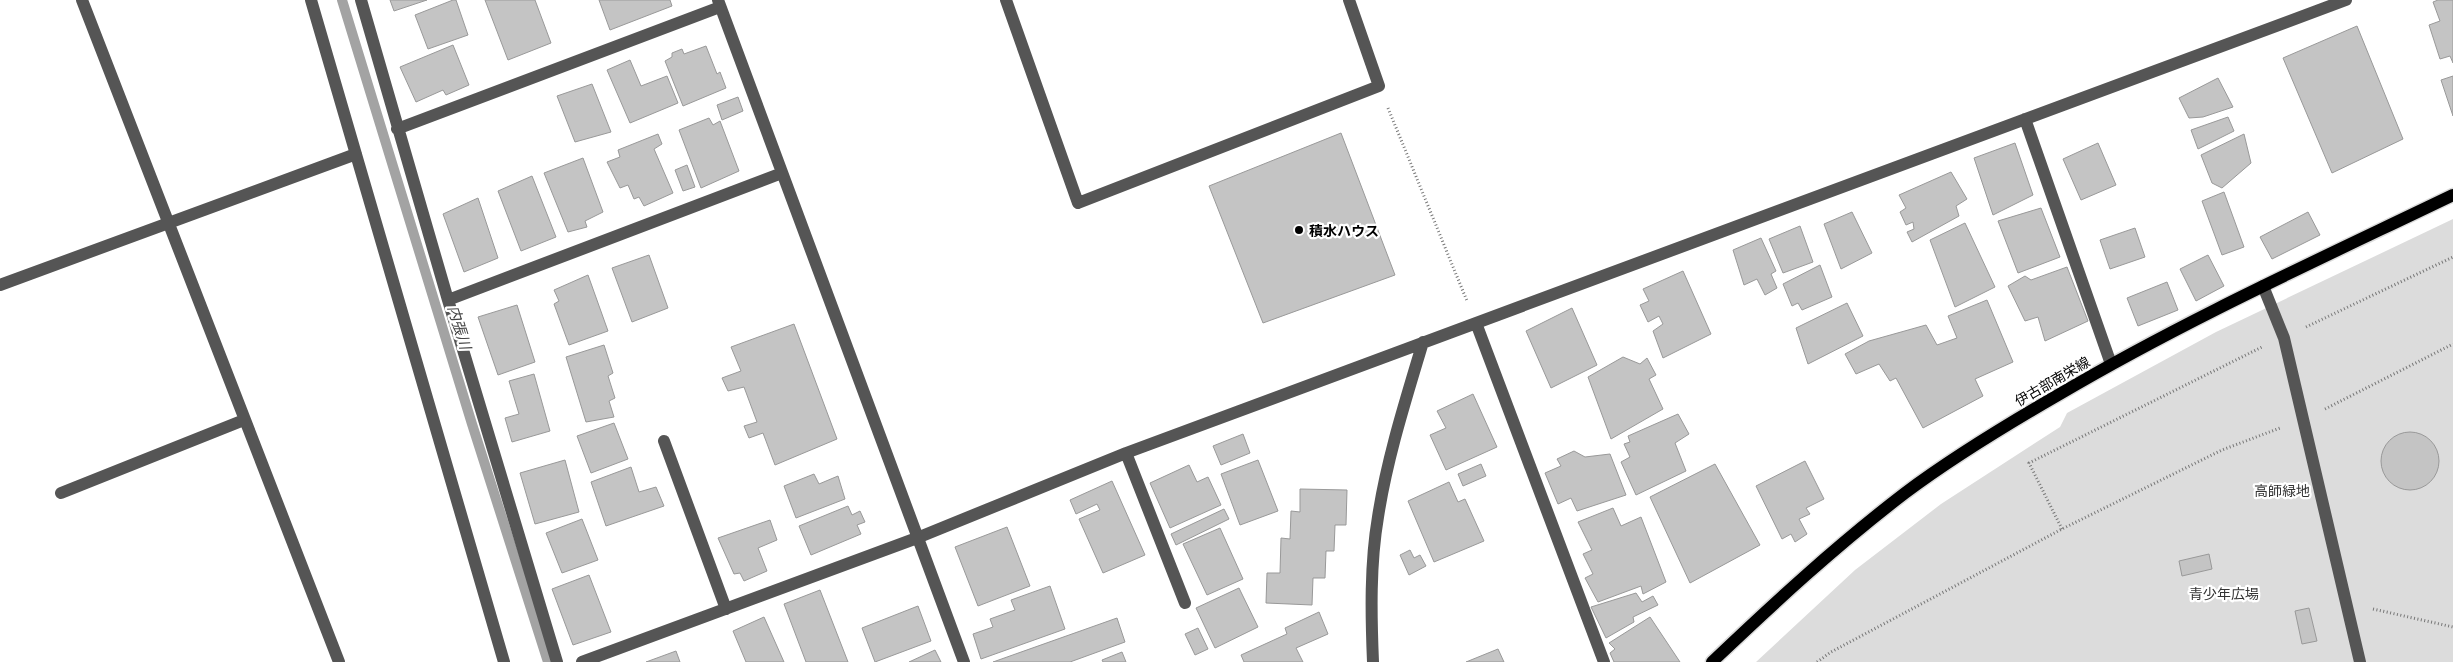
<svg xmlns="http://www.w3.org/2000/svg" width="2453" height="662" font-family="Barlow,'Noto Sans JP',sans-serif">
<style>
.green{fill:#dcdcdc}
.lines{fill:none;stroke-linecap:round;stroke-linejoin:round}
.stream{stroke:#a3a3a3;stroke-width:10}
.building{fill:#c4c4c4;stroke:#999}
.major-casing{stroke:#dbdbdb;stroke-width:15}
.path{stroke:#777;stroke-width:3;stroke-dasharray:1 2.5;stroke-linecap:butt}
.minor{stroke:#555;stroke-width:12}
.major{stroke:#000;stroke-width:12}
.poi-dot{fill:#000;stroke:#fff;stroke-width:2}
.labels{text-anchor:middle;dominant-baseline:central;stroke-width:4.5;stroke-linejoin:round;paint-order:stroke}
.poi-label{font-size:14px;font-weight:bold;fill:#000;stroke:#fff;text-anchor:start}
.street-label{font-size:14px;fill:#000;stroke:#fff}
.park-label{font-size:14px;fill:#333;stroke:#fff}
.water-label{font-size:15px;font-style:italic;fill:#444;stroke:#fff}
</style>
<rect width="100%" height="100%" fill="#fff"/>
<!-- green -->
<path class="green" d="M2453,219v443h-697l99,-92 86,-66 119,-77 7,-14 149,-81z"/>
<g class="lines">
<!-- stream -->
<path class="stream" d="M342,0l130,424 76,238"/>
</g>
<!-- building -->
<path class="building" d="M390,0h37l-33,11z
M453,0h3l12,35 -40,14 -13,-34z
M485,0h50l16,43 -43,17z
M599,0h71l2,6 -62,24z
M2438,0h15v63l-3,-7 -10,3 -11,-34 11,-4 -7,-19z
M2357,26l46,113 -71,34 -49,-115z
M453,45l16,40 -23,10 -3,-5 -27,12 -16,-35z
M706,46l11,28 3,-2 6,16 -43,18 -18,-45 7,-4v-4l10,-4 2,5z
M630,60l11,26 26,-10 11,27 -48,20 -23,-53z
M2453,76v40l-12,-36z
M2218,78l15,29 -30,10 -14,1 -10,-20z
M592,84l19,48 -36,10 -18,-46z
M738,97l5,14 -21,9 -5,-15z
M2228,117l6,14 -36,18 -7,-19z
M709,118l4,7 7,-4 19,50 -38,17 -22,-58z
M1341,133l54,142 -132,48 -54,-137z
M658,134l4,10 -8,5 19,44 -29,13 -5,-9 -5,2 -6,-14 -8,3 -13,-26 13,-5 -2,-7z
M2244,134l7,29 -29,25 -10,-5 -11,-28z
M2015,143l18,52 -40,20 -19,-57z
M2098,143l18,42 -35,15 -18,-41z
M583,158l20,54 -18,9 2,6 -19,5 -24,-59z
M687,165l8,22 -12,4 -8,-21z
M1951,172l16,27 -11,7 3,10 -47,26 -5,-10 7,-3 -1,-7 -7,3 -6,-13 6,-4 -7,-13z
M532,176l24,61 -35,14 -23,-60z
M2224,192l20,55 -22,8 -20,-54z
M478,198l20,60 -34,14 -21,-58z
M2041,208l19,49 -42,16 -20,-52z
M1852,212l20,41 -31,16 -17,-45z
M2308,212l12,23 -48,24 -12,-22z
M1965,223l30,64 -40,20 -25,-67z
M1800,226l13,36 -30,11 -14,-34z
M2135,228l10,29 -35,12 -10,-29z
M1761,238l15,33 -5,3 6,14 -12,7 -8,-16 -13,6 -11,-35z
M649,255l19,53 -36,14 -20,-54z
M2208,255l16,31 -28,15 -16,-32z
M1820,265l12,32 -30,13 -4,-7 -6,3 -9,-22z
M2067,267l21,54 -43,20 -7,-24 -13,4 -17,-35 17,-10 6,4z
M1683,271l28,63 -48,24 -10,-27 10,-7 -4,-8 -11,6 -8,-17 9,-4 -6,-12z
M588,275l20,56 -39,14 -15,-41 5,-3 -5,-11z
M2167,282l11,28 -40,16 -11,-28z
M1987,300l26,62 -38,17 8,17 -60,32 -27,-50 -6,3 -11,-17 -23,10 -11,-20 24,-13 57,-16 11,20 20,-7 -9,-22z
M1847,303l16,33 -55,28 -12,-36z
M517,305l18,57 -37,13 -20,-58z
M1572,308l25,57 -46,23 -25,-57z
M794,324l43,115 -62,26 -12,-32 -14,5 -5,-12 13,-4 -13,-35 -16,4 -6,-13 19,-7 -10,-24z
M604,345l9,28 -5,3 7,22 -6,3 5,16 -28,5 -20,-65z
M1623,357l17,7 7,-6 9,17 -7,4 14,30 -52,30 -23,-62z
M534,374l16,57 -38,11 -7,-24 14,-4 -10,-33z
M1473,394l24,53 -51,23 -16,-35 16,-7 -9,-17z
M1678,414l11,20 -14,9 11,28 -50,24 -15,-33 9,-5 -6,-13 6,-2 -2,-6z
M614,423l14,36 -37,14 -14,-37z
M2381 461a29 29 0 1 1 58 0a29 29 0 1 1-58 0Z
M1243,434l7,19 -29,12 -8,-19z
M1574,451l11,6 25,-3 16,41 -49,16 -6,-13 -13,6 -13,-31 16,-7 -4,-7z
M565,460l14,52 -44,12 -15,-51z
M1258,460l20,51 -38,14 -19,-51z
M1805,461l19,38 -18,9 4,6 -11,5 8,15 -12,8 -4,-8 -9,5 -26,-53z
M1481,464l5,12 -23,10 -5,-12z
M1715,464l45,81 -70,38 -40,-86z
M1189,465l8,17 11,-5 13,28 -51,23 -20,-45z
M631,467l8,25 17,-5 8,19 -58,20 -15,-44z
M814,474l5,10 19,-8 7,23 -49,19 -12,-32z
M1112,481l33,74 -42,18 -24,-54 21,-9 -3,-6 -21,10 -6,-14z
M1449,482l9,20 7,-3 19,42 -50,21 -26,-61z
M1300,489l47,1 -1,35h-11l-1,26h-8l-1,27h-12l-1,27 -46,-2 1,-30h13l1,-35 9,1 1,-28 9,1z
M848,506l4,9 8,-4 5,11 -8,3 4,9 -50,21 -12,-29z
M1613,508l8,18 20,-9 25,65 -23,12 -2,-8 -43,16 -13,-24 8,-4 -10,-20 9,-4 -14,-28z
M1224,509l5,10 -53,26 -5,-11z
M582,519l16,41 -36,13 -16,-40z
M770,520l7,20 -19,8 9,23 -23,10 -4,-8 -6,1 -16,-36z
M1007,527l23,59 -52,20 -23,-59z
M1220,528l23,51 -36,16 -24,-51z
M1410,550l4,8 6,-3 6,11 -17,9 -9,-20z
M2209,554l3,15 -30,7 -3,-15z
M589,575l22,57 -38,13 -21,-56z
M1050,586l15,43 -84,30 -8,-25 20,-7 -3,-8 25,-9 -4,-10z
M1239,588l19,39 -43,21 -19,-40z
M820,590l28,72h-42l-22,-58z
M1636,593l6,9 11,-6 5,9 -25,12 1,5 -28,16 -15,-31z
M918,606l13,35 -56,21 -13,-34z
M2309,608l8,33 -15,3 -7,-33z
M1319,612l9,22 -32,14 7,14h-59l-3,-7 46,-21 -2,-6z
M764,617l20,45h-38l-13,-31z
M1650,617l30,45h-66l-4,-9 5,-4 -6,-6z
M1117,618l8,24 -55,20h-77z
M1198,628l10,21 -13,6 -10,-21z
M1498,649l6,13h-38z
M935,650l6,12h-32z
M676,651l4,11h-34z
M1122,652l4,10h-23l-1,-2z"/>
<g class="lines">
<defs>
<path id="major" d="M1712,662c62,-59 125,-117 193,-169 48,-36 101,-68 153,-98 127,-75 262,-136 395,-200"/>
</defs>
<!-- major casing -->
<use href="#major" class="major-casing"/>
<!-- path -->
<path class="path" d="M1388,108l79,193
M2306,327l147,-70
M2325,409l128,-65
M2062,529l-33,-66 233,-116
M2373,609l80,18
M1817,662l14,-10 231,-123 160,-79 58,-22"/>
<!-- minor -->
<path class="minor" d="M82,0l257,662
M311,0l193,662
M361,0l87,300 109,362
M718,0l246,662
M1006,0l72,203 301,-117 -30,-86
M2025,119l86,245
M397,129l323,-122
M0,285l356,-131
M2263,286l21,52 76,324
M448,300l334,-127
M1476,323l128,339
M664,441l62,168
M1126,453l59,150
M61,493l183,-73
M582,662l335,-124 209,-85 1220,-453
M1373,662c-2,-48 -3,-98 5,-145 9,-59 28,-118 45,-175"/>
<!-- major -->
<use href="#major" class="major"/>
</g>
<!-- markers -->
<circle class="poi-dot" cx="1299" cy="230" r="5"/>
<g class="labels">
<!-- poi labels -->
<g class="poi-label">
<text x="1309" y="230">積水ハウス</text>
</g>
<!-- street labels -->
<g class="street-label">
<text transform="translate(2052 381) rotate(-30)">伊古部南栄線</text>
</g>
<!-- park labels -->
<g class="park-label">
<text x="2282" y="490">高師緑地</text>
<text x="2224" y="593">青少年広場</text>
</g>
<!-- water labels -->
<g class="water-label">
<text transform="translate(460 327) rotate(73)">内張川</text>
</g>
</g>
</svg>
